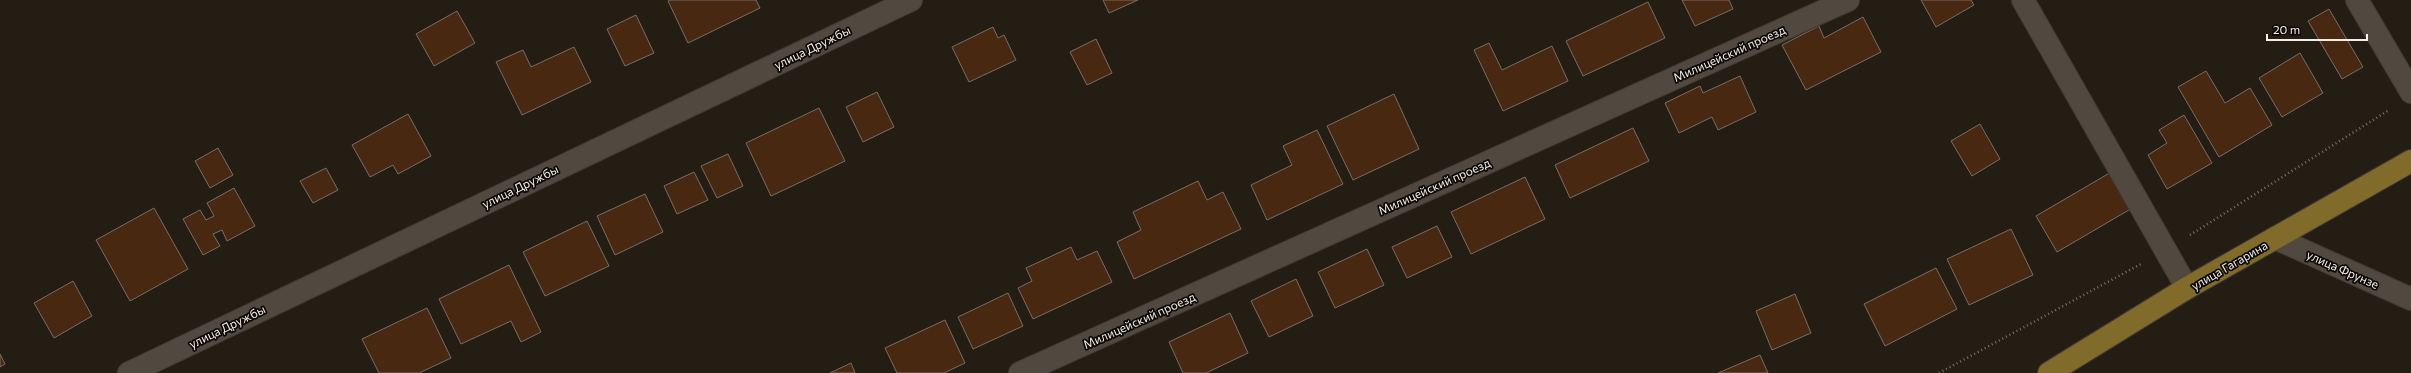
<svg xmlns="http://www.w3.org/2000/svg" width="2411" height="373" font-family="Commissioner,sans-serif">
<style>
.building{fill:#482810;stroke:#796d66}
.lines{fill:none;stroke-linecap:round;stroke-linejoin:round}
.minor-casing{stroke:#403a35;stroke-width:24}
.major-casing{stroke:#403a35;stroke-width:24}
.path{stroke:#7c756e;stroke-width:2.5;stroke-dasharray:1 3;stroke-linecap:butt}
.minor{stroke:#51483f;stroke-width:22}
.major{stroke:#816b2b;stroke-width:22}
.labels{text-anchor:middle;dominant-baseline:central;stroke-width:3.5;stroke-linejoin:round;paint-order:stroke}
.street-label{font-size:12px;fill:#f5efea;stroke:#0b0805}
</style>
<rect width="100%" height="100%" fill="#241d14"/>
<!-- building -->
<path class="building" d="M670,0h86l4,8 -72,35 -20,-42z
M1103,0h35l-29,13z
M1682,0h47l4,9 -38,17z
M1921,0h50l3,5 -38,22z
M1648,2l17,36 -82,38 -17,-35z
M2329,9l34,58 -21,12 -34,-58z
M457,11l18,32 -41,23 -18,-32z
M636,15l18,38 -29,13 -18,-37z
M1863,17l18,35 -75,38 -24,-45 37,-19 5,12z
M993,27l5,11 6,-3 12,25 -47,22 -17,-35z
M1096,39l16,34 -25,12 -17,-33z
M1489,43l13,27 50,-24 16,35 -65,30 -29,-61z
M574,47l17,35 -69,33 -26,-53 27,-12 8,17z
M2300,53l23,40 -41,24 -23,-39z
M2206,71l19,32 25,-15 22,37 -53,32 -41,-70z
M1740,76l16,36 -38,18 -6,-13 -33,16 -14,-30 35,-17 3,7z
M877,92l17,35 -31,15 -17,-35z
M1394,94l25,55 -66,31 -26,-54z
M819,108l26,53 -74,35 -25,-53z
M408,114l23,42 -33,18 -5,-9 -23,12 -18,-32z
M2184,115l28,48 -45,26 -19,-34 19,-12 -8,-13z
M1980,124l20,35 -28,17 -21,-35z
M1633,128l16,33 -79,37 -15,-33z
M1317,130l26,54 -76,36 -16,-35 41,-20 -9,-19z
M218,148l15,27 -23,13 -15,-27z
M728,154l15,32 -26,12 -16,-32z
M326,168l12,22 -25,13 -13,-22z
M2113,171l21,36 -77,45 -21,-36z
M694,172l14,28 -31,14 -13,-28z
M1525,177l20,42 -74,35 -20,-42z
M1198,181l9,19 16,-8 18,37 -107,50 -17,-37 24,-12 -8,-18z
M234,188l21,38 -28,15 -5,-11 -9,4 7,12 -17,9 -20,-36 17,-9 6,10 8,-4 -7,-13z
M645,194l18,38 -48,23 -18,-39z
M154,208l34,61 -58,32 -34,-61z
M587,221l22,45 -64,30 -22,-44z
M1437,226l15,31 -45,21 -15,-31z
M2011,229l22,46 -64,30 -22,-46z
M1071,247l6,13 20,-9 15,31 -79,37 -15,-31 14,-7 -6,-13z
M1367,249l17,36 -49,23 -17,-36z
M509,265l32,67 -20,10 -10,-21 -50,23 -22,-45z
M1936,268l21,41 -72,37 -21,-42z
M1296,279l17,37 -44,21 -18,-36z
M73,281l19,35 -38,22 -20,-35z
M1008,293l15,33 -50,23 -15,-32z
M1795,294l16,39 -39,17 -16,-39z
M427,308l24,50 -32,15h-40l-17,-34z
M1230,313l18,40 -42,20h-23l-14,-31z
M945,320l20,43 -21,10h-47l-12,-25z
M0,354l5,10 -5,3z
M1760,355l8,18h-50z
M851,363l4,10h-25z"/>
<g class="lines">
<defs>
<path id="minor" d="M2023,0l164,288
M2357,0l54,92
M2275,238l136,61
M129,373l782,-373
M1020,373l828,-373"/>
<path id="major" d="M2049,373l138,-85 224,-127"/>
</defs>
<!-- minor casing -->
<use href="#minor" class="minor-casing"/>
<!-- major casing -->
<use href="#major" class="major-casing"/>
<!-- path -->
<path class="path" d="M2190,235l199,-125
M1939,373l202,-109"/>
<!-- minor -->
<use href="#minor" class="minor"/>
<!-- major -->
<use href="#major" class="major"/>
</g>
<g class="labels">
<!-- street labels -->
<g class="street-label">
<text transform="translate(812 47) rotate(-26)">улица Дружбы</text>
<text transform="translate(1729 53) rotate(-24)">Милицейский проезд</text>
<text transform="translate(520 186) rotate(-26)">улица Дружбы</text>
<text transform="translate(1434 186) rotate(-24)">Милицейский проезд</text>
<text transform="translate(2229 265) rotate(-30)">улица Гагарина</text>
<text transform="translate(2343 269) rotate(24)">улица Фрунзе</text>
<text transform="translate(1139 320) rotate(-24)">Милицейский проезд</text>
<text transform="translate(227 326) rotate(-26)">улица Дружбы</text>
</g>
</g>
<!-- scale -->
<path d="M2267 34v6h100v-6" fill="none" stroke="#f5efea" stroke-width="2"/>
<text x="2273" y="34" font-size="12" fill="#f5efea" stroke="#0b0805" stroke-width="3" paint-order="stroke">20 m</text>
</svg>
